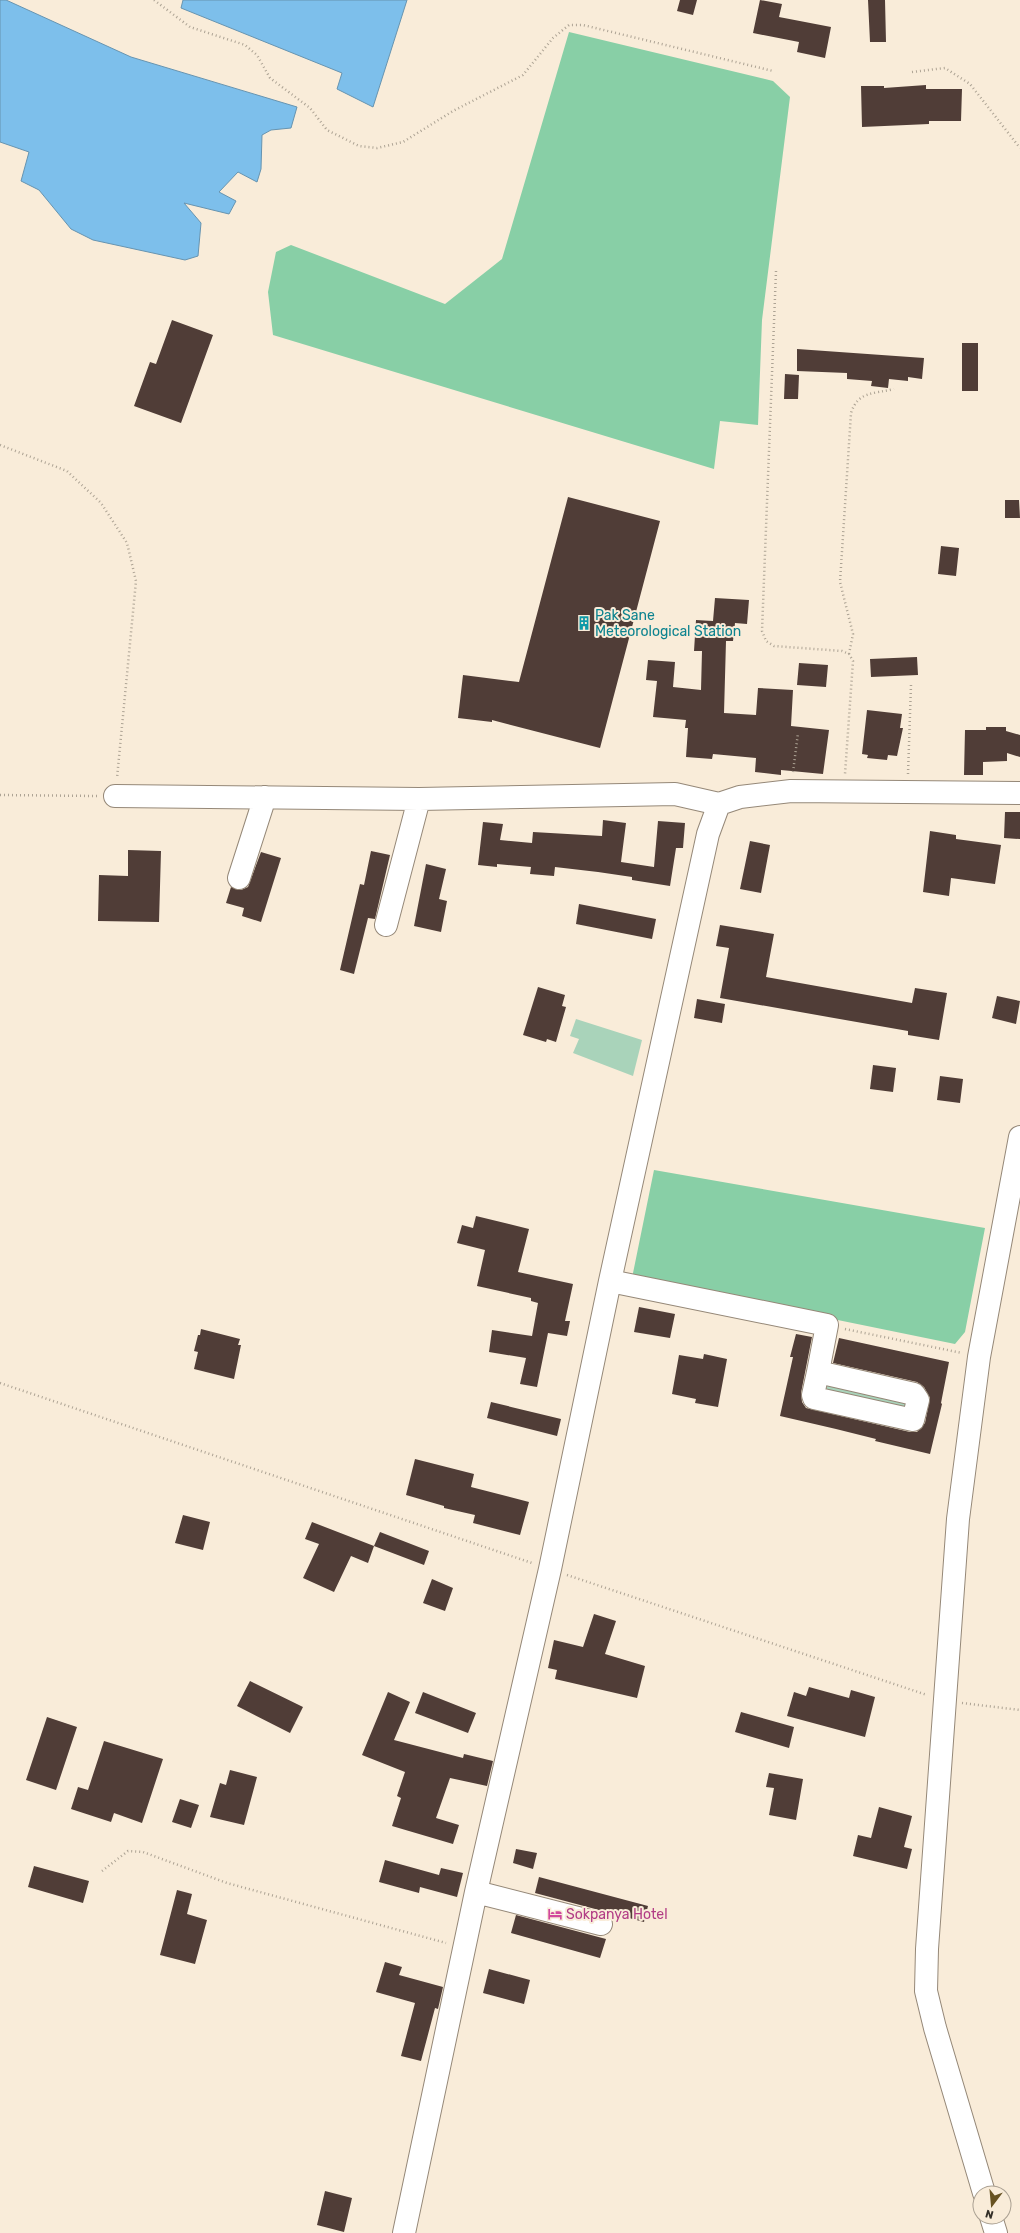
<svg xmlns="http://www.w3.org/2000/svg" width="1020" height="2233" font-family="Rubik,sans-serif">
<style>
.green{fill:#a9d3ba}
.forest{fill:#88cfa6}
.water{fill:#7dbfeb;stroke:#6794b0}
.building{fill:#503d37}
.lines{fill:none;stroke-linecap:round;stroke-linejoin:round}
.minor-casing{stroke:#958878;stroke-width:24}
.path{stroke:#ada394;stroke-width:2.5;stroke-dasharray:1 3;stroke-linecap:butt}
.minor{stroke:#fff;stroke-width:22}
.labels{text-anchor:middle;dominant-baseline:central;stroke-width:4;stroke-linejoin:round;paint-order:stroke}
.culture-label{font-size:14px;fill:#0d838f;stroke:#f9ecd9;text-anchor:start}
.hotel-label{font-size:14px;fill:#b23c85;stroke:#f9ecd9;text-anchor:start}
</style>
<rect width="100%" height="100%" fill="#f9ecd9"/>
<!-- green -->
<path class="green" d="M576,1019l66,21 -9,36 -60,-23 6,-14 -9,-3z
M828,1383l80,15v14l-83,-18z"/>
<!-- forest -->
<path class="forest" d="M569,32l204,49 17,16 -28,223 -4,105 -38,-4 -6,48 -441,-134 -5,-43 8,-40 15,-7 154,59 57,-45z
M654,1170l331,58 -20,104 -10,12 -323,-66z"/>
<!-- water -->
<path class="water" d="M0,0h6l125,57 166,50 -6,21 -20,2 -9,5 -1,34 -4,13 -19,-10 -19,20 17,9 -7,13 -45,-11 17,20 -3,33 -13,4 -92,-20 -22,-11 -32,-39 -18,-9 8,-29 -29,-10z
M183,0h224l-34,107 -36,-18 5,-16 -161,-65z"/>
<!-- building -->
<path class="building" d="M680,0h17l-4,15 -16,-4z
M760,0l22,4 -3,13 52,10 -6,31 -28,-6 2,-10 -46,-9z
M868,0h17l1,42h-16z
M926,85v4h36l-1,32h-32v3l-67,3 -1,-41h23v2z
M172,320l41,15 -32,88 -47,-17 16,-44 6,2z
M962,343h16v48h-16z
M797,349l127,9 -2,21 -14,-2v4l-19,-2 -1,9 -17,-2 1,-5 -25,-2v-6l-50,-2z
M785,374l14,1 -1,24h-14z
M568,497l92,24 -60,227 -108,-28v2l-34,-4 5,-43 56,7z
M1005,500h14l1,18h-15z
M941,546l18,2 -3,28 -18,-2z
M715,598l34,2 -2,24 -12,-1 -2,18h-7l-2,72 32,2 2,-27 35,2 -2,36 38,4 -6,44 -42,-4v5l-26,-3 1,-14 -43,-4 -1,5 -26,-2 2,-29h-3l1,-8 -33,-3 4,-36 -11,-1 2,-20 27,2 -2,25 28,3 1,-39h-8l2,-31 17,1z
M917,657l1,18 -47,2 -1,-18z
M799,663l29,2 -2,22 -29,-2z
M867,710l35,4 -2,14h3l-6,28 -9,-1 -1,5 -20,-2 1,-3 -6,-1z
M986,727h20v4l14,4v22l-13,-4v8l-24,1v13h-19l1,-45h21z
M1005,812h15v27l-16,-1z
M603,820l23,3 -5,39 33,5 4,-46 27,2 -2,25h-7l-6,38 -38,-6v-3l-34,-5 -43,-5 -1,9 -24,-2 1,-7 -34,-3v3l-19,-2 5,-43 20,2 -3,16 32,3 1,-11 69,4z
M930,831l26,4v4l45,6 -6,39 -44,-6 -2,18 -26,-4z
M750,841l20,4 -9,48 -21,-4z
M128,850l33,1 -2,71 -61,-1 1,-46 29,1z
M371,851l19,4 -15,64 -7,-1 -14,56 -14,-4 20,-86 4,1z
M261,852l20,6 -20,64 -19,-6 2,-8 -18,-5 5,-16 10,3 7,-3z
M426,864l20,5 -7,30 8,2 -6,31 -27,-6z
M579,904l77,15 -4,20 -76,-15z
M720,925l54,9 -8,43 146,26 3,-15 32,5 -8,47 -31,-5v-4l-188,-33 9,-50 -13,-2z
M538,987l27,8 -3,11 4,1 -10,35 -9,-3 -1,3 -23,-7z
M997,996l23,5 -4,23 -24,-6z
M697,999l28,5 -3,19 -28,-5z
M873,1065l23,3 -3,24 -23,-3z
M940,1076l23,3 -3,24 -23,-3z
M476,1216l53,13 -11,43 55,12 -8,37h5l-3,15 -19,-3 -11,54 -17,-3 6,-26 -37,-6 3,-22 40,6 6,-33 -7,-2v-3l-54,-12 8,-36 -28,-7 5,-18 11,3z
M639,1307l36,7 -5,24 -36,-6z
M201,1329l39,10 -2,6h3l-7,34 -40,-10 4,-17 -4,-1 4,-16h2z
M796,1334l16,3 -11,56 1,9 4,6 104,24h7l8,-9 5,-25 -6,-11 -7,-5 -84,-19 6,-25 110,24 -8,41 1,1 -12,50 -55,-13 1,-2 -40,-10 -56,-13 13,-59h-3z
M704,1354l23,5 -9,48 -23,-4 1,-4 -24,-5 7,-39 24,4z
M491,1402l70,17 -4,17 -70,-18z
M415,1459l59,15 -3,13 58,15 -9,33 -47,-12 2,-8 -31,-7v-2l-38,-11z
M183,1515l27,7 -7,28 -28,-7z
M312,1522l62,24 -6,17 -17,-7 -17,36 -31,-14 16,-34 -14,-5z
M380,1532l49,19 -5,14 -50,-19z
M432,1579l21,9 -8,23 -22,-8z
M594,1614l22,7 -11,33 40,12 -8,32 -82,-19 2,-9 -9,-2 6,-28 29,7z
M250,1681l53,26 -13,26 -53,-27z
M809,1687l40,11 2,-8 24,7 -10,40 -78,-21 7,-24 12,4z
M388,1692l22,10 -16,38 69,18 1,-4 29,7 -6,25 -37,-8 -14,40 23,7 -6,19 -61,-18 9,-28 -4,-2 8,-24 -43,-17z
M423,1692l53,21 -8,20 -53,-20z
M741,1712l53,15 -5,21 -54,-16z
M47,1717l30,10 -21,63 -30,-10z
M104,1741l59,18 -21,64 -28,-10 -3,9 -40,-13 7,-22 10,3z
M230,1770l27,7 -13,48 -34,-8 10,-34 6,2z
M769,1773l34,6 -7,41 -27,-5 5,-27 -8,-1z
M180,1799l19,6 -8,23 -19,-6z
M879,1807l33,9 -8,31 8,2 -5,20 -54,-13 5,-21 13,3z
M516,1849l21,4 -4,16 -20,-6z
M385,1860l54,15 2,-7 22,5 -6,24 -37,-10 -1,6 -40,-11z
M34,1866l55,15 -6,22 -55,-16z
M539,1877l109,29 -4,16 -109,-29z
M177,1890l15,4 -5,20 20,6 -12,44 -35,-9z
M516,1915l90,24 -6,19 -89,-25z
M385,1962l17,5 -3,8 44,12 -5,22 -3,-1 -14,53 -20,-5 14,-53 -39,-11z
M489,1969l41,11 -6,24 -41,-11z
M325,2191l27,7 -8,34 -27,-7z"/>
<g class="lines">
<defs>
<path id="minor" d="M115,796l304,3 256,-5 44,10 21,-7 51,-6 229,2
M239,878l26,-81
M386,925l33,-126
M610,1281l217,44 -9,47 96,22 4,6 -5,20 -99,-22 -1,-3 5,-23
M476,1892l125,32
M984,2193l-49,-165 -9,-37 1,-42 31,-430 21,-162 41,-220
M991,2217l5,16
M404,2233l72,-341 74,-323 60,-288 98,-447 11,-30"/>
</defs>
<!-- minor casing -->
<use href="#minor" class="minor-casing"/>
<!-- path -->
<path class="path" d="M154,0l36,27 55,18 12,10 13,23 40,30 17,22 32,16 18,2 26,-6 50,-31 70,-36 30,-37 16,-13h14l190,46
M912,72l33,-4 25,16 50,64
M776,271l-14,360 4,10 8,5 68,5 7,3 4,7 -8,113
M0,445l67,26 34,32 26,40 9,38 -19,197
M849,654l4,-20 -13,-52 11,-169c7,-22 23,-19 43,-24
M793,772l5,-39
M908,774l3,-89
M0,795l97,1
M845,1329l117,24
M0,1383l532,180
M567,1575l360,120
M962,1703l58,7
M102,1871l26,-20 15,1 84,31 219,60"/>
<!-- minor -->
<use href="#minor" class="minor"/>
</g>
<!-- icons -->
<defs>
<symbol id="building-bare" viewBox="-9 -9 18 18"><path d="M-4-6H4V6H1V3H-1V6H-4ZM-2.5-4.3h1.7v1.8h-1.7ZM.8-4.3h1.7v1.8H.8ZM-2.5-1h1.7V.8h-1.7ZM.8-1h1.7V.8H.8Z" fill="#0f9aa8" stroke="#f9ecd9" stroke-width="2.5" paint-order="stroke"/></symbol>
<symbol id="hotel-bare" viewBox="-9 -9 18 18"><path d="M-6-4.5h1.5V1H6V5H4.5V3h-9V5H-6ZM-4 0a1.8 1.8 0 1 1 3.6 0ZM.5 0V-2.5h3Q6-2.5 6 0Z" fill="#d1479c" stroke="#f9ecd9" stroke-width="2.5" paint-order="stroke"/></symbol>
</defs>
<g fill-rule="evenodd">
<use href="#building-bare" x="574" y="613" width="20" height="20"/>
<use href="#hotel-bare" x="545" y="1904" width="20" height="20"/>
</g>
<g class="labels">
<!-- culture labels -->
<g class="culture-label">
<text x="595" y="615">Pak Sane<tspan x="595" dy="16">Meteorological Station</tspan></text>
</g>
<!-- hotel labels -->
<g class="hotel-label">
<text x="566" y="1914">Sokpanya Hotel</text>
</g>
</g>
<!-- north arrow -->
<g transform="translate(992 2205) rotate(196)"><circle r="19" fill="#f9ecd9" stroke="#aaa092"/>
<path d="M0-3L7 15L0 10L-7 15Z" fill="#675221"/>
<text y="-6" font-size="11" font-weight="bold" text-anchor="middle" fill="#342f28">N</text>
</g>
</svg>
